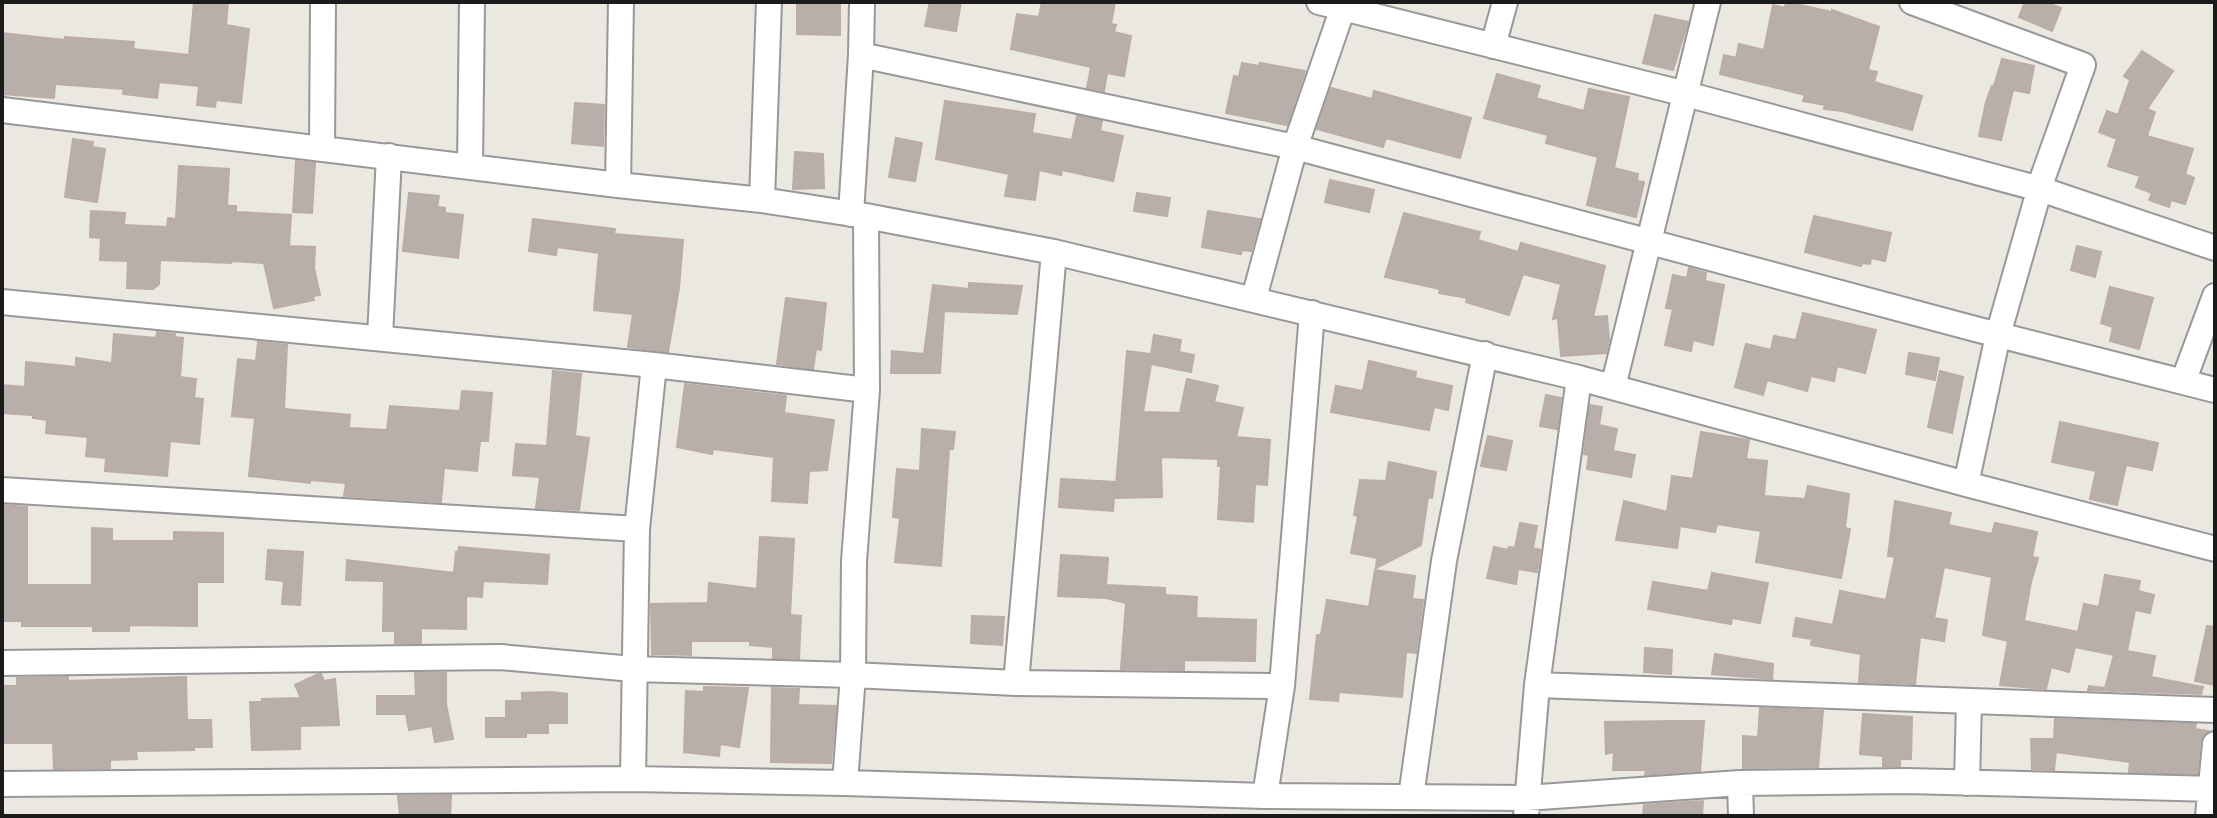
<svg xmlns="http://www.w3.org/2000/svg" width="2217" height="818" font-family="Barlow,sans-serif">
<style>
.building{fill:#b8afab;stroke:#bbaca5;stroke-width:2}
.lines{fill:none;stroke-linecap:round;stroke-linejoin:round}
.minor-casing{stroke:#989898;stroke-width:28}
.minor{stroke:#fff;stroke-width:24}
</style>
<rect width="100%" height="100%" fill="#ebe7e1"/>
<!-- building -->
<path class="building" d="M194,2h34l-2,23 23,4 -8,74 -25,-3 -1,7 -18,-2 2,-19 -40,-4 -2,16 -34,-4 1,-5 -69,-5 -1,14 -52,-4v-61l63,7v-3l69,5 -1,7 56,6z
M930,2h31l-5,29 -31,-5z
M1042,2h73l-4,22 5,1 -2,7 17,4 -7,40 -17,-3 -3,18 -17,-3 4,-21 -80,-18 6,-35 22,3z
M1786,2l46,10v-2l47,17 -11,43 9,2 -3,10 48,14 -10,34 -70,-19 -18,-2 1,-4 -22,-4 2,-6 -85,-21 4,-19 12,3 3,-14 25,6 9,-45 12,3z
M2025,2h20l16,6 -9,23 -33,-14z
M797,4l43,1v30l-43,-1z
M1655,15l33,7 -15,48 -30,-7z
M2142,51l31,20 -26,38 8,3 -8,24 46,13 -8,25 9,4 -9,26 -14,-4 -2,7 -20,-7 3,-7 -16,-6 4,-11 -32,-10 9,-27 -18,-7 8,-21 11,4 12,-35 -6,-4z
M2002,59l32,7 -5,27 -16,-3 -12,50 -22,-4 7,-34 6,-16h2z
M1242,63l17,3 1,-3 45,8 -18,54 -61,-12 8,-37 5,1z
M1497,74l43,12 -4,12 48,13 5,-22 40,8 -15,71 24,6 -1,7 7,1 -8,35 -49,-12 11,-48 -52,-14 2,-8 -64,-17z
M1331,88l41,11 2,-8 97,27 -11,40 -74,-20 -3,9 -66,-18z
M945,101l90,13 -3,19 40,7 5,-24 25,5 -2,10 23,5 -10,45 -51,-11 -1,5 -22,-5 -4,30 -30,-4 4,-22 -73,-15z
M575,103l29,2 -1,41 -31,-3z
M896,138l26,5 -7,38 -26,-4z
M73,139l20,3 -1,5 13,2 -8,53 -32,-5z
M795,152l28,2 1,34 -31,1z
M296,161l19,2 -3,50 -19,-1z
M179,166l50,3 -2,37h9v6l55,3 -2,31 26,1 -1,21 6,27 -7,1 1,4 -40,8 -10,-45 -33,-2v2l-71,-3 -1,24 -6,5 -26,-1 1,-27 -28,-1 1,-22 -11,-1 1,-26 34,2 -1,12 43,2 1,-9 8,1z
M1330,180l44,10 -5,22 -44,-10z
M409,193l30,3 -2,11 8,1v5l18,2 -5,43 -55,-7z
M1137,193l33,5 -3,18 -33,-5z
M1208,211l52,8 -9,32 -9,-1 -1,4 -39,-7z
M1404,213l76,19 -2,8 40,12 3,-9 84,23 -12,51 14,-1 2,24 -3,13 -45,3 -3,-38 -5,1 8,-35 -38,-10 -14,41 -43,-13 1,-4 -28,-5 1,-4 -55,-12z
M1814,216l77,17 -6,28 -14,-3 -1,6 -8,-1 -1,3 -56,-14z
M533,219l82,10 -1,5 69,6 -4,48 -11,64 -40,-5 5,-33 -39,-4 5,-57 -42,-6 -1,8 -27,-4z
M2077,246l24,6 -6,25 -24,-7z
M1689,268l17,5 -1,8 19,4 -11,60 -20,-5 -2,11 -26,-6 8,-36 -7,-1 7,-33 14,3z
M969,283l53,3 -5,28 -73,-3 -4,62h-49l1,-22 32,3 9,-69 36,4z
M2110,287l43,11 -14,51 -29,-8 3,-14 -12,-4z
M786,298l40,5 -5,47 -5,-1 -3,20 -36,-5z
M1803,313l73,17 -11,43 -28,-7 -3,15 -23,-5 -4,15 -40,-11 -4,15 -28,-8 11,-43 25,6 3,-14 22,4z
M157,332l18,2 -1,3 9,1 -3,39 16,2 -2,19 9,1 -4,45 -29,-3 -3,35 -62,-5 1,-13 -20,-2 2,-19 -42,-4 1,-13 -14,-2v-3l-31,-2v-28l23,2 1,-25 50,5v-9l36,5 2,-29 42,4z
M1154,335l27,5 -2,12 15,3 -3,17 -40,-8 -8,48 37,1 7,-34 31,7 -4,16 29,6 -7,29 34,3 -3,45 -12,-1 -2,38 -35,-3 3,-53h-3v-7l-57,-2 1,40 -47,1 12,-147 24,3z
M258,342l29,3 -3,64 66,6 -1,13 38,2 3,-24 70,5 2,-20 30,2 -4,48h-8l-3,30 -33,-3 -3,34 -97,-6 2,-13 -36,-3v3l-61,-7 6,-58 -23,-2 6,-57 18,2z
M1909,353l30,5 -4,22 -29,-6z
M1369,361l47,11 -1,6 37,8 -4,24 -14,-3 -5,23 -98,-18 5,-26 27,5z
M553,371l28,3 -6,62 14,2 -10,72 -43,-2 4,-31 -27,-2 3,-31 31,2z
M1940,371l23,6 -11,56 -24,-6z
M685,384l101,12 -2,17 50,7 -7,50 -18,1 -2,32 -35,-2 2,-44 -61,-8 -1,5 -35,-7z
M1546,395l15,3 -4,31 -17,-3z
M1590,405l12,2 -3,18 18,4 -4,22 22,4 -4,22 -44,-8 2,-14 -5,-1z
M2060,422l98,21 -6,27 -26,-5 -9,40 -27,-6 6,-28 -44,-9z
M922,429l33,3 -2,17h-4l-8,117 -46,-4 5,-44 -7,-1 4,-48 23,2z
M1701,432l48,8 -3,19 21,2 -3,35 41,3 3,-13 41,8 -4,34 5,1 -9,49 -85,-16 5,-31 -44,-7 -2,8 -35,-6 -3,22 -61,-8 8,-39 43,11 5,-36 21,3z
M1488,436l24,5 -6,29 -25,-4z
M1389,462l47,10 -4,26 -4,-1 -7,48 -45,23 1,-10 -26,-5 7,-37 -4,-1 6,-35 26,1z
M1061,479l54,3 -2,29 -54,-4z
M1895,501l56,12 -3,12 44,9 3,-11 42,9 -5,25 6,1 -7,24 -7,39 54,11 6,-28 15,3 6,-32 35,6 -2,10 16,4 -4,18 -15,-3 -8,41 28,5 -4,21 52,10 -2,7 -113,-4 1,-4 16,2 9,-33 -39,-8 -6,25 -18,-5 -5,22 -46,-4 8,-44 -25,-6 9,-58 -48,-10 -10,51 13,2 -3,21 -24,-4 -5,47 -56,-2 2,-28 -50,-9 1,-6 -19,-3 3,-18 37,7 7,-34 46,9 9,-43 -7,-1z
M2,505l25,2v78h65v-57l20,1v12h62v-9l49,1v49h-26v44l-68,-1v6h-36v-5h-71v-5h-20z
M1520,523l17,3 -4,22 7,2 -3,22 -19,-3 -2,15 -29,-6 7,-31 14,3 1,-3 6,1z
M760,537l34,2 -4,76 11,1 -2,43 -26,-1v-11l-23,-2v-4h-59v14l-39,-1 -1,-50 57,-1 1,-20 48,6z
M459,547l90,8 -2,29 -64,-3 -1,16 -16,-1v33l-45,-1v15h-26v-12h-12l1,-50 -38,-1 1,-20 107,13 2,-21h2z
M268,550l35,2 -3,53 -18,-1 2,-23 -18,-2z
M1061,555l47,3 -2,27 59,3v7l32,2 -1,21 60,2 -1,41 -71,-1v10l-63,-1 5,-66 -20,-5 -48,-2z
M1375,570l40,6 -3,23 11,1 -7,53 -10,-1 -4,45 -63,-5 -1,9 -28,-2 7,-64h4l6,-35 42,7z
M1712,573l56,10 -8,40 -28,-5 -1,6 -83,-15 5,-27 55,9z
M972,616l32,1 -2,28 -31,-2z
M2207,626l8,1v58l-20,-4z
M1645,648l27,2 -1,24 -27,-2z
M1715,654l58,10 -1,15 -60,-5z
M415,673h31v31l7,35 -18,3 -3,-16 -23,4 -3,-16h-29v-18h39z
M318,674h3l3,7 11,-2 4,46 -39,1v23l-48,1 -2,-48h12v-3l39,-1 -6,-13z
M68,677v4l118,-4 1,43h24l1,27h-18v3l-58,1 1,8 -27,1v8l-56,1 -1,-26h-51v-57h15v-8z
M704,687l44,1 -9,59 -19,-3 -1,12 -35,-4 2,-61 18,1z
M772,688l27,1 -1,16 38,1 -5,57 -60,-1z
M552,692l15,2v29h-19v10h-22v4h-40v-19h20v-17h16v-8z
M1760,708l63,3 -5,56 -75,1v-32l15,1z
M1863,714l49,3 -1,42h-11v7h-17v-10l-23,-2z
M2055,719l141,5 -1,5 13,2 -8,11 -3,32 -68,-2 1,-10 -74,-10 -2,18 -22,-1 -1,-30h23z
M1677,721h27l-4,50 -55,4 1,-5h-33l1,-18 -8,2 -1,-32z
M451,795l-1,21h-50l-2,-20z
M1703,801l-1,15h-59l1,-11z"/>
<g class="lines">
<defs>
<path id="minor" d="M1319,2l367,92 354,95 175,59
M1912,2l171,63 -40,112 -45,158 -32,149
M1493,46l12,-44
M861,55l1,-53
M2,110l616,75 144,15 104,16 188,36 525,126 387,106 249,65
M322,148l1,-146
M470,166l2,-164
M618,185l3,-183
M762,200l7,-198
M851,214l10,-159 434,92 684,183 236,60
M1254,298l41,-151 50,-145
M2,302l652,63 213,25
M380,337l9,-181
M2183,382l32,-86
M1613,387l95,-385
M2,490l635,39
M2,663l498,-6 133,12 220,6 163,8 266,3
M1016,683l38,-431
M1537,685l678,25
M633,779l4,-250 17,-164
M845,783l8,-108 1,-114 13,-171 -1,-174
M1740,783l1,33
M1967,783l2,-81
M2,784l631,-5 212,4 420,13 261,2 214,-15 167,-2 308,8
M1265,796l17,-110 30,-373
M1411,797l33,-236 41,-207
M1526,816l11,-131 42,-307
M2208,816l7,-72"/>
</defs>
<!-- minor casing -->
<use href="#minor" class="minor-casing"/>
<!-- minor -->
<use href="#minor" class="minor"/>
</g>
<!-- border -->
<rect width="2217" height="818" fill="none" stroke="#1b1b1b" stroke-width="8"/>
</svg>
